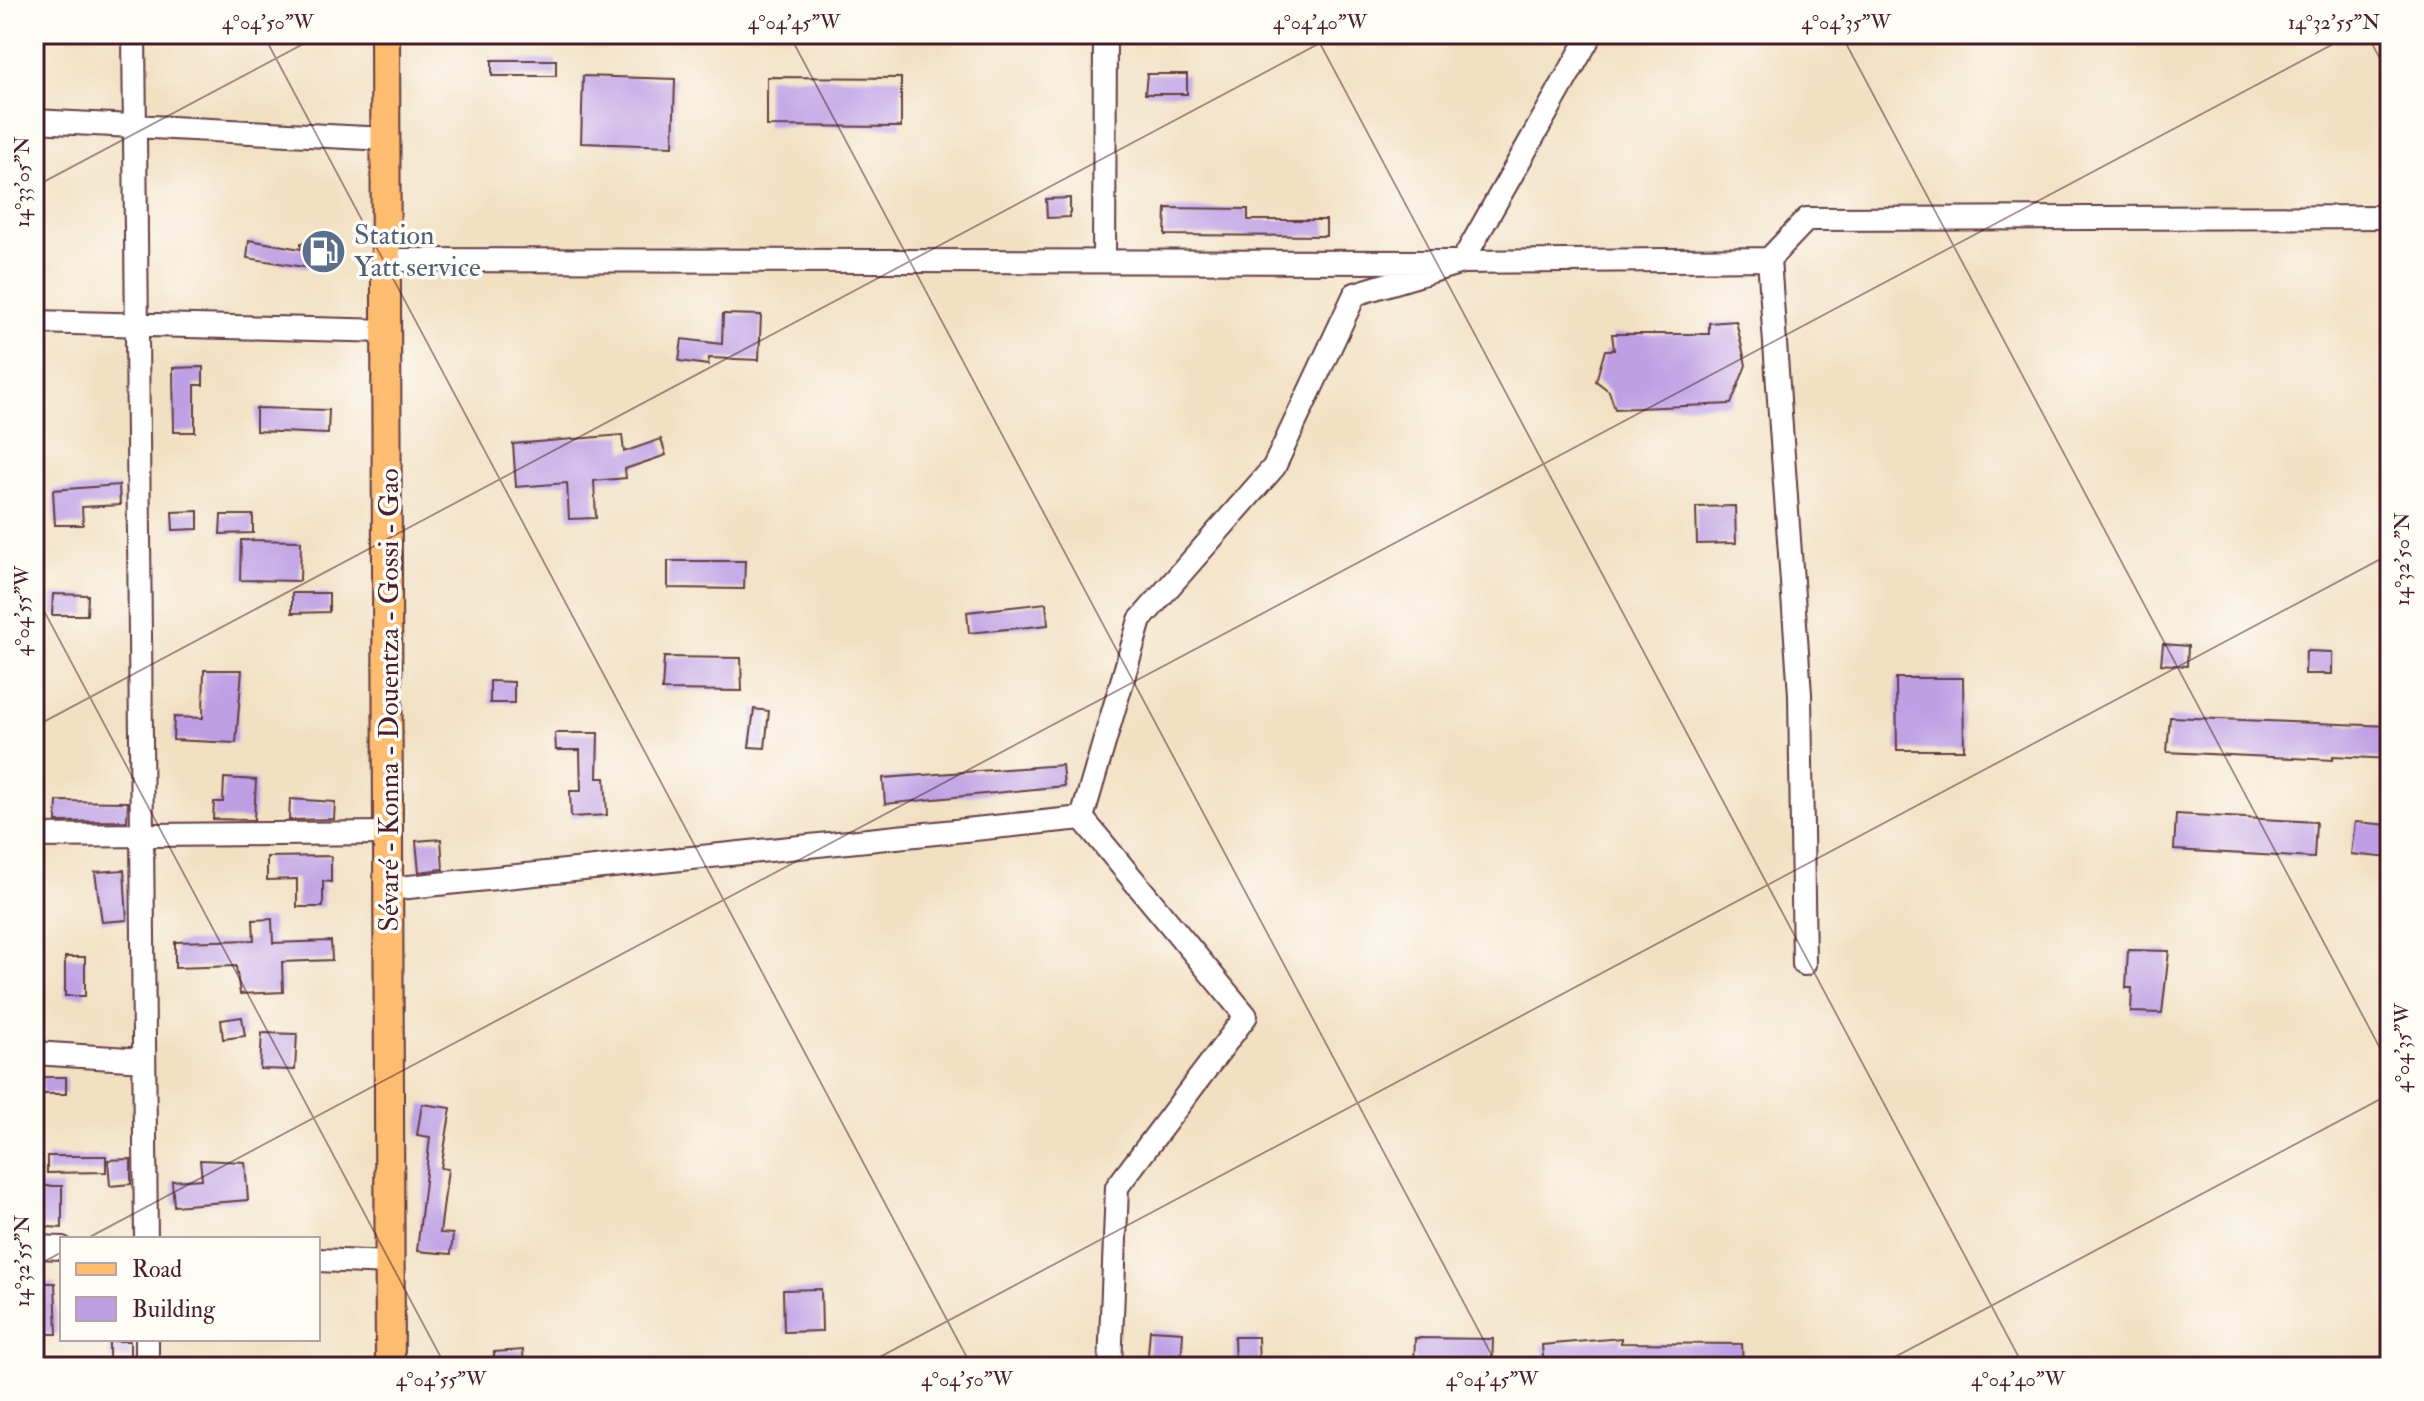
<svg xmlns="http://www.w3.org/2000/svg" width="2424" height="1401" font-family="'IM FELL Double Pica',serif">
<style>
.building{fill:#be9fe4}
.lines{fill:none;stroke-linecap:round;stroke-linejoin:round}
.minor-casing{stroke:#633c42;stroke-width:26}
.major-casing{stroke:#633c42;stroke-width:32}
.minor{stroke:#fff;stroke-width:22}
.major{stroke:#fdbc70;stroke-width:28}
.ticks{fill:none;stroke:#4a1f2b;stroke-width:2;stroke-opacity:0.45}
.labels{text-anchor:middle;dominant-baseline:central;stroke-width:7;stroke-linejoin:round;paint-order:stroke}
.service-label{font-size:28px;fill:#4e5e75;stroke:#fdfcf7;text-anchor:start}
.street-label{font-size:28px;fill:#4a1f2b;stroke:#fdfcf7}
.neatline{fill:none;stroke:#4a1f2b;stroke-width:3}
.ticks-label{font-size:20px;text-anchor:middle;fill:#4a1f2b}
</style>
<rect width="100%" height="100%" fill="#fdfcf7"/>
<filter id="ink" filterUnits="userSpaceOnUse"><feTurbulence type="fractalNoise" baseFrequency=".0125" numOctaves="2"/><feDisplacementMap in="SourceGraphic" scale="16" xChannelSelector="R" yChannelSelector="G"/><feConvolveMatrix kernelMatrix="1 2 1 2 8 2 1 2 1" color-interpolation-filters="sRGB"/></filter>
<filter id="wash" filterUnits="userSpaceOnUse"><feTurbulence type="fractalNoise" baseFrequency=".006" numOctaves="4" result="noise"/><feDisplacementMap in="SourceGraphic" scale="32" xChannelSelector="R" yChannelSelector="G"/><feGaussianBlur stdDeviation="1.8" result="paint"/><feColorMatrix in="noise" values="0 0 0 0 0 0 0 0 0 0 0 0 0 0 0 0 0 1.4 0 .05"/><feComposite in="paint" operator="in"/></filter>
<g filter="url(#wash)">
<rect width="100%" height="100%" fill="#f2e0c2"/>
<g id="blocks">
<!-- building -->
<path class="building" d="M492,60h64v16h-64z
M1147,74h40v20h-42z
M583,76l92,3 -2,67 -92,-3z
M767,77l134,1v49l-134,-1z
M1070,198v19l-23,1 -1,-19z
M1166,208l82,1v11h78v16l-161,-1z
M249,240l52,9v-6h34v25l-31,-1 -57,-9z
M723,314l38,1 -2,45 -50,-2 -1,7 -29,-4 3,-22 40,5z
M1736,321l10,44 -15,39 -116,5 -6,-18 -13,-10 9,-31h9l-2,-16h97v-11z
M203,367v18h-8v47h-21l-1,-64z
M256,408l73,2 -1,24 -72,-3z
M622,435l2,17 37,-13 5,16 -41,14 1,9 -32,3 2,37 -27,1 -2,-36 -51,4 -3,-43z
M119,485l1,20 -38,2 1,18h-28l-2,-35z
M1735,506l1,37 -39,1 -1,-37z
M198,511v18l-25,1 -1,-18z
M221,515h32v18l-33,1z
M241,540l60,1 -1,40 -60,-1z
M668,561h77l-1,28 -76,-1z
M292,593h37v19l-37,1z
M53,594l35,1 -1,20h-35z
M1046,603l2,22 -79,8 -2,-21z
M2163,644l25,2 -1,20 -26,-2z
M2306,651l26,1v22h-27z
M664,657l77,1 1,33 -80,-1z
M204,670h38l-6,73 -63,-3 1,-23 29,1z
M1896,678h67l1,72h-67z
M490,681l24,1v21h-24z
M754,709l15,2 -4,37 -16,-1z
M2170,717l220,9v33l-57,-3v4l-166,-8z
M555,733h43l-1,45h8l2,37 -36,2 -1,-26h11l-1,-41h-24z
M1062,765l2,21 -179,18 -2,-26z
M224,778l32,2 -2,40 -41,-1 1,-17h9z
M290,799l45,3 -1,17 -45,1z
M57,801l71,1 -1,19 -71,1z
M2176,814l140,8 -2,36 -140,-8z
M2355,822l35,3v33l-39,-4z
M441,839l2,30 -24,3 -3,-31z
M331,856v26l-8,-1v26h-26v-28l-30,1v-23z
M124,870l3,50 -25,2 -7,-50z
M272,919l1,24 58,-2 1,19 -50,2 1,30 -43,2 -4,-28 -61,2v-26l79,-2 -1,-20z
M2128,950l41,1 -7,62 -31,-1 1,-24h-6z
M65,957h20v39h-20z
M242,1017l3,19 -22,3 -2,-19z
M262,1033l35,1 -2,36 -35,-1z
M42,1077h24v17h-24z
M422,1104l29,4 -10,60 7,1 -8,64 13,1 -2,20 -34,-3 13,-114 -13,-2z
M47,1156h59v16l-59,1z
M131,1159v25l-21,2 -2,-26z
M200,1160l45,2 3,38 -74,6 -2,-25 30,-2z
M35,1186h27v42l-28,-2z
M38,1283h17l2,51h-23z
M821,1289l1,42 -38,1 -1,-42z
M1150,1330l33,2 -2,35h-34z
M1234,1337h24l1,30h-24z
M1415,1338l78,1 -1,28h-78z
M1621,1338v5l121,1 1,23h-199l-2,-22z
M109,1341h21v17l-21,1z
M523,1350l1,17h-30v-15z"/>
</g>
</g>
<g filter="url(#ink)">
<use href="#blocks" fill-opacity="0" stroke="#633c42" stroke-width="2"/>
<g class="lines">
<defs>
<path id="minor" d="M134,34l12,1205
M34,121l352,18
M1769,259l38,-40 583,-2
M388,260l1074,2 307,-3 31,435 4,270
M1104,261l1,-227
M34,322l354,9
M1082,818l164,198 -129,171 -7,180
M34,836l355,-3
M389,889l693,-71 58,-198 134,-153 81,-173 107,-32 129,-228
M34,1053l110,7
M34,1247l28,1
M318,1260l72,3
M147,1339v28"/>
<path id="major" d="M385,34l5,1333"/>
</defs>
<!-- minor casing -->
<use href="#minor" class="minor-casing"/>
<!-- major casing -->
<use href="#major" class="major-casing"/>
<!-- minor -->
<use href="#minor" class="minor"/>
<!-- major -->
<use href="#major" class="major"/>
</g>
</g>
<!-- ticks -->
<path class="ticks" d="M263,34l709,1333M789,34l709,1333M1315,34l709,1333M1841,34l549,1033M2367,34l23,44M34,187l288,-153M34,592l412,775M34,727l1303,-693M86,1239l2266,-1205M34,1267l28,-15M861,1367l1529,-813M1876,1367l514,-273"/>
<!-- icons -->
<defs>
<symbol id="fuel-disc" viewBox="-11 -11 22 22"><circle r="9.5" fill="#5c6f8a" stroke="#fdfcf7"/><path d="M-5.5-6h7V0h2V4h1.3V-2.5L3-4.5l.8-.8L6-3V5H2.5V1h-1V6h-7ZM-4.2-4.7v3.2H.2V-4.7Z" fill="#fff"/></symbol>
</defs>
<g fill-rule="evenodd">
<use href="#fuel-disc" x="298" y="226" width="51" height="51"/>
</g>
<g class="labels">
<!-- service labels -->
<g class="service-label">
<text x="354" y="235">Station<tspan x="354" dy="32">Yatt service</tspan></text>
</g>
<!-- street labels -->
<g class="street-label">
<text transform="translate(389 700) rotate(-90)">Sévaré - Konna - Douentza - Gossi - Gao</text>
</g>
</g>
<!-- margin -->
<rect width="2424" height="1401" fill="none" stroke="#fdfcf7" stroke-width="88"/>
<!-- legend -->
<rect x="60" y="1237" width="260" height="104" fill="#fdfcf7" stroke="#b5a4a5" stroke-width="2"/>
<rect x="76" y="1263" width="40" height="12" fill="#fdbc70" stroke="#b5a4a5" stroke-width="2"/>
<text x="132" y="1277" font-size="24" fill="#4a1f2b">Road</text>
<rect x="76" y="1297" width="40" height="24" fill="#be9fe4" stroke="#b5a4a5" stroke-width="2"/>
<text x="132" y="1317" font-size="24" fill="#4a1f2b">Building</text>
<rect x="44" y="44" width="2336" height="1313" class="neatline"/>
<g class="ticks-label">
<text x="268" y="29">4°04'50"W</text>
<text x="794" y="29">4°04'45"W</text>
<text x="1320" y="29">4°04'40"W</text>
<text x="1846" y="29">4°04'35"W</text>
<text x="2334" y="29">14°32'55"N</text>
<text transform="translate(22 182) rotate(-90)" y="7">14°33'05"N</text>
<text transform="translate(2402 559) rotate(-90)" y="7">14°32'50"N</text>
<text transform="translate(22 611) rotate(-90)" y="7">4°04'55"W</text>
<text transform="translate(2402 1048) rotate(-90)" y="7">4°04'35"W</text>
<text transform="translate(22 1261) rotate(-90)" y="7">14°32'55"N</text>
<text x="441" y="1386">4°04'55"W</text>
<text x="967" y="1386">4°04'50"W</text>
<text x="1492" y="1386">4°04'45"W</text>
<text x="2018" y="1386">4°04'40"W</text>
</g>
</svg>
